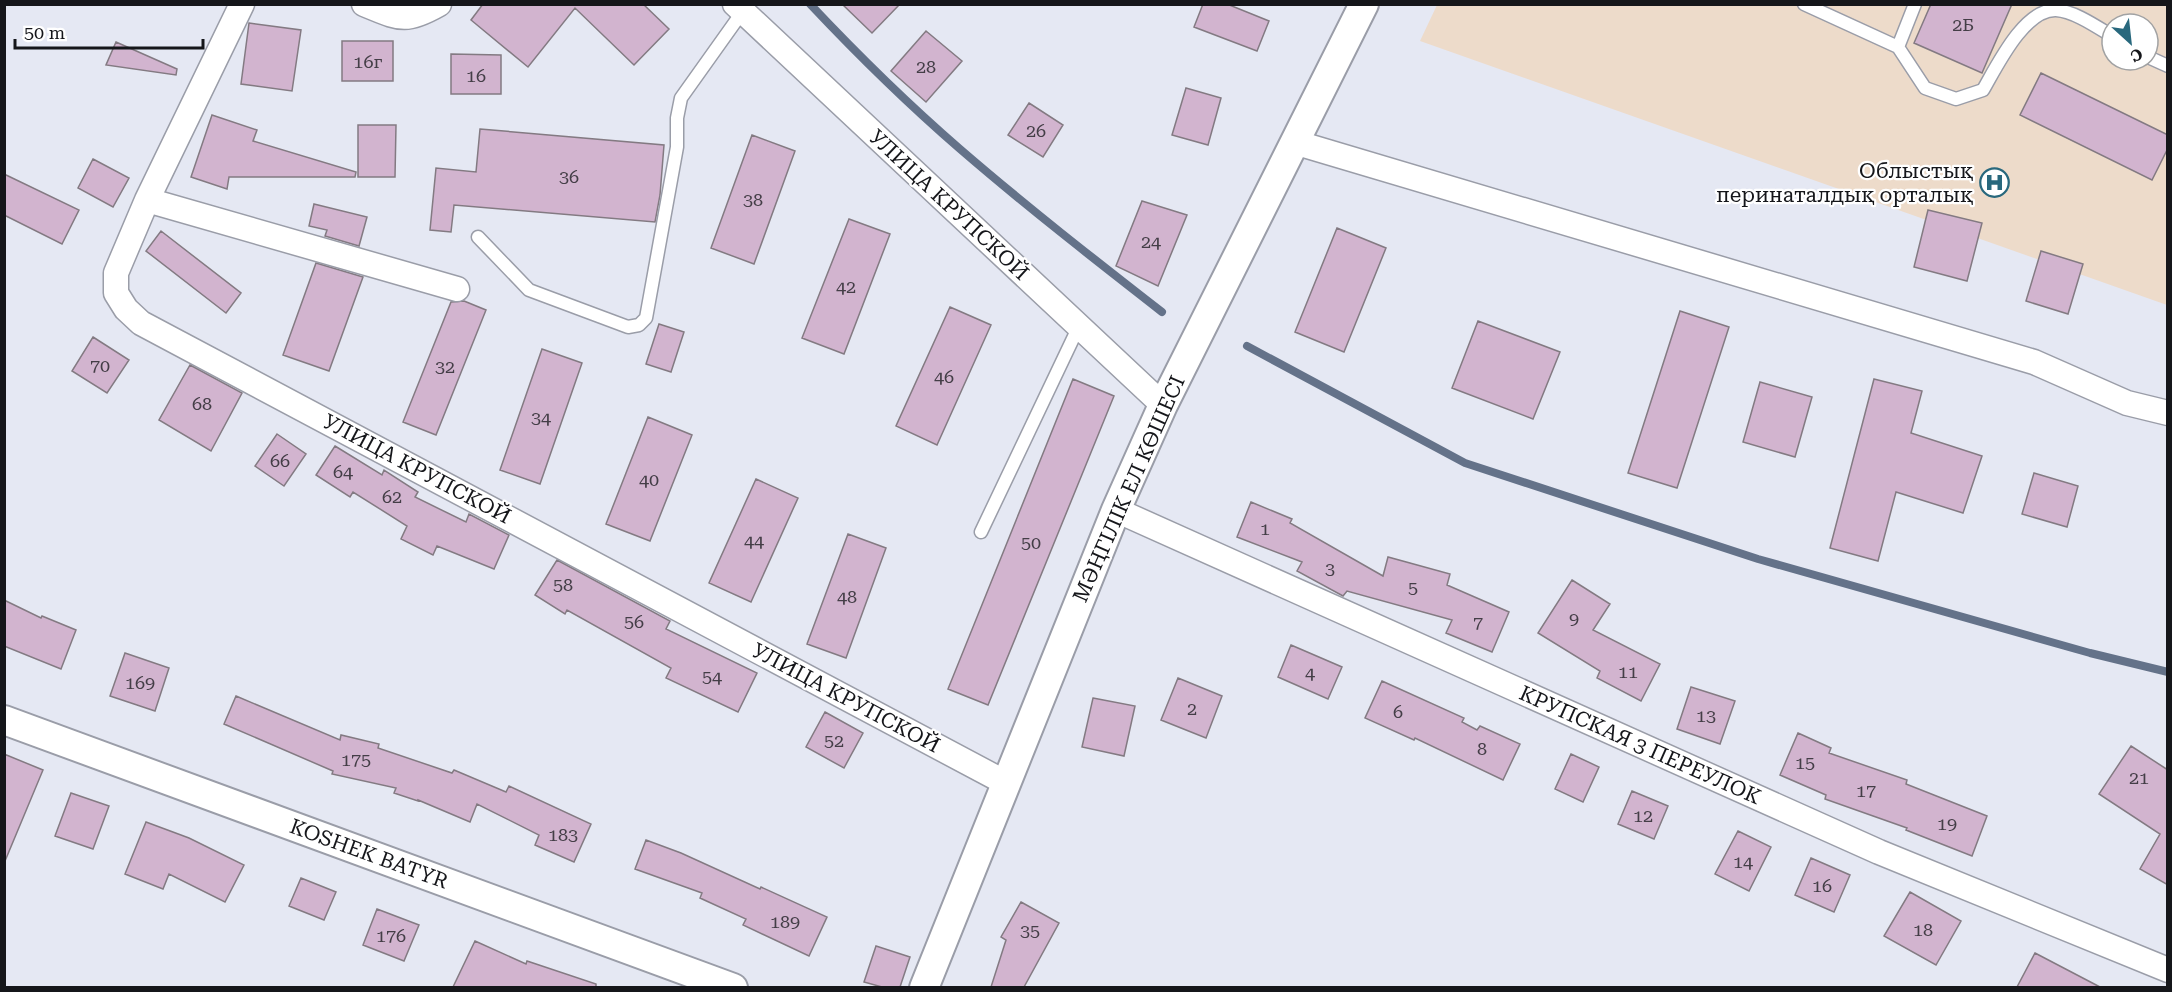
<svg xmlns="http://www.w3.org/2000/svg" width="2172" height="992" font-family="'Roboto Serif',serif">
<style>
.medical{fill:#eddbca;fill-rule:evenodd}
.lines{fill:none;stroke-linecap:round;stroke-linejoin:round}
.stream{stroke:#647289;stroke-width:8}
.building{fill:#d2b4cf;stroke:#837a82;stroke-width:1.5}
.service-casing{stroke:#9a9da8;stroke-width:15}
.minor-casing{stroke:#9a9da8;stroke-width:27}
.tertiary-casing{stroke:#9a9da8;stroke-width:32}
.service{stroke:#fff;stroke-width:12}
.minor{stroke:#fff;stroke-width:24}
.tertiary{stroke:#fff;stroke-width:28}
.labels{text-anchor:middle;dominant-baseline:central;stroke-width:4.5;stroke-linejoin:round;paint-order:stroke}
.number-label{font-size:18px;fill:#443e47}
.poi-label{font-size:21px;fill:#15161a;stroke:#fff;text-anchor:end}
.street-label{font-size:21px;fill:#15161a;stroke:#fff}
</style>
<rect width="100%" height="100%" fill="#e5e8f3"/>
<!-- medical -->
<path class="medical" d="M1437,5h730v300l-747,-264zM2112,24h36v36h-36z"/>
<g class="lines">
<!-- stream -->
<path class="stream" d="M810,4c48,51 98,100 150,145 66,57 134,110 202,163
M1247,346l218,117 293,96 332,94 78,19"/>
</g>
<!-- building -->
<path class="building" d="M483,4h160l26,25 -35,36 -59,-57 -47,59 -57,-47z
M842,4h58l-28,29z
M1203,4h24l42,17 -12,30 -63,-24z
M1931,4h81l-30,69 -68,-30z
M249,23l52,7 -9,61 -51,-7z
M926,31l36,30 -36,41 -35,-31z
M342,41h51v40h-51z
M116,42l61,27 -1,6 -70,-10z
M451,54l50,1v39h-50z
M2041,73l127,62v13l-16,32 -132,-65z
M1186,88l35,10 -13,47 -36,-10z
M1029,103l34,22 -20,32 -35,-22z
M212,115l45,15 -4,11 103,31 -1,5h-126l-2,12 -36,-12z
M358,125h38l-1,52h-37z
M480,129l184,16 -4,50 -5,27 -201,-17 -3,27 -21,-2 6,-62 40,4z
M752,135l43,16 -41,113 -43,-16z
M93,159l36,19 -16,29 -35,-19z
M4,174l75,36 -17,34 -58,-29z
M1142,201l45,14 -29,71 -42,-20z
M314,204l53,13 -8,29 -34,-10 2,-6 -18,-4z
M1928,210l54,13 -15,58 -53,-14z
M849,219l41,15 -46,120 -42,-16z
M1337,228l49,20 -42,104 -49,-20z
M161,231l80,62 -15,20 -80,-62z
M2041,251l42,13 -15,50 -42,-13z
M316,263l47,14 -34,94 -46,-16z
M464,301l22,9 -50,125 -33,-13 48,-120z
M950,307l41,18 -54,120 -41,-19z
M1680,311l49,16 -52,161 -49,-15z
M1478,321l82,31 -27,67 -81,-31z
M659,324l25,8 -13,40 -25,-8z
M93,337l36,23 -22,33 -35,-22z
M542,349l40,14 -42,121 -40,-14z
M190,365l52,28 -31,58 -52,-31z
M1073,379l41,17 -126,309 -40,-16z
M1874,379l48,12 -11,42 71,23 -19,57 -67,-21 -18,69 -48,-13z
M1760,382l52,15 -17,60 -52,-15z
M648,417l44,18 -42,106 -44,-17z
M277,434l29,20 -22,32 -29,-20z
M335,446l47,29 2,-5 34,22 -3,5 51,25 3,-8 40,21 -15,34 -57,-23 -4,9 -32,-16 6,-13 -54,-34 -3,5 -34,-22z
M2034,473l44,13 -11,41 -45,-13z
M756,479l42,19 -47,104 -42,-19z
M1251,502l41,17 -2,4 93,53 5,-19 62,17 -3,11 62,27 -17,40 -46,-19 6,-13 -105,-29 -4,5 -46,-25 5,-9 -65,-25z
M848,534l38,14 -40,110 -39,-14z
M557,560l113,61 -4,8 91,44 -19,39 -72,-34 5,-10 -104,-58 -2,4 -30,-19z
M1572,580l38,24 -17,26 67,34 -19,37 -44,-23 3,-7 -62,-38z
M4,600l37,18 1,-2 34,14 -15,39 -57,-23z
M1291,645l51,22 -14,32 -50,-22z
M125,653l44,15 -14,43 -45,-15z
M1178,678l44,18 -16,42 -45,-18z
M1382,681l82,37 -2,4 15,8 3,-4 40,18 -17,36 -88,-42 -1,2 -49,-22z
M1691,687l44,14 -15,43 -43,-15z
M236,696l104,44 1,-5 38,9 -1,4 74,25 2,-3 52,22 3,-6 82,38 -17,38 -39,-17 4,-10 -62,-31 -7,18 -52,-22v1l-24,-8 2,-5 -64,-14 1,-3 -109,-47z
M1093,698l42,8 -11,50 -42,-9z
M825,712l38,21 -19,35 -38,-21z
M1798,733l33,15 -2,5 78,27 -1,4 81,32 -15,40 -66,-26 1,-2 -82,-29 1,-4 -46,-20z
M2131,746l37,24v115l-28,-16 20,-35 -61,-40z
M4,754l39,16 -38,91h-1z
M1571,754l28,13 -16,35 -28,-13z
M1632,791l36,15 -14,33 -36,-15z
M71,793l38,13 -16,43 -38,-13z
M146,822l43,16 55,27 -19,37 -56,-28 -6,15 -38,-15z
M1738,831l33,16 -22,44 -34,-17z
M646,840l35,13 79,36 1,-2 66,30 -18,39 -66,-31 3,-6 -46,-21 2,-5 -67,-24z
M1811,858l39,17 -16,37 -39,-17z
M301,878l35,14 -12,28 -35,-14z
M1910,892l51,29 -25,44 -52,-29z
M1021,902l38,21 -35,64h-33l15,-47 -5,-3z
M377,909l42,16 -15,36 -41,-16z
M475,941l51,23 1,-3 69,23v3h-143z
M876,946l34,11 -10,30h-18l-18,-5z
M2035,953l65,34h-83z"/>
<g class="lines">
<defs>
<path id="service" d="M1804,4l94,43 27,41 31,11 27,-9c14,-24 41,-81 73,-80 18,1 41,17 56,26
M1898,47l17,-43
M2148,57l20,9
M478,237l51,53 99,37 11,-2 7,-7 31,-171v-29l4,-20 62,-87
M981,532l98,-206"/>
<path id="minor" d="M242,4l-95,196 -31,73v20l10,16 15,14 865,460
M364,4c35,14 40,20 75,0
M735,4l428,401
M1294,142l740,220 93,41 41,10
M147,200l310,89
M1116,510l763,342 289,118"/>
<path id="tertiary" d="M4,720l729,268
M924,988l192,-478 47,-105 201,-401"/>
</defs>
<!-- service casing -->
<use href="#service" class="service-casing"/>
<!-- minor casing -->
<use href="#minor" class="minor-casing"/>
<!-- tertiary casing -->
<use href="#tertiary" class="tertiary-casing"/>
<!-- service -->
<use href="#service" class="service"/>
<!-- minor -->
<use href="#minor" class="minor"/>
<!-- tertiary -->
<use href="#tertiary" class="tertiary"/>
</g>
<!-- icons -->
<defs>
<symbol id="hospital-ring" viewBox="-11 -11 22 22"><circle r="9.5" fill="#fff" stroke="#28687d" stroke-width="1.5"/><path d="M-5-5h3v3.5h4V-5h3V5h-3V1.5h-4V5h-3Z" fill="#28687d"/></symbol>
</defs>
<g fill-rule="evenodd">
<use href="#hospital-ring" x="1978" y="166" width="33" height="33"/>
</g>
<g class="labels">
<!-- number labels -->
<g class="number-label">
<text x="1963" y="24">2Б</text>
<text x="368" y="61">16г</text>
<text x="926" y="66">28</text>
<text x="476" y="75">16</text>
<text x="1036" y="130">26</text>
<text x="569" y="176">36</text>
<text x="753" y="199">38</text>
<text x="1151" y="241">24</text>
<text x="846" y="286">42</text>
<text x="100" y="365">70</text>
<text x="445" y="366">32</text>
<text x="944" y="376">46</text>
<text x="202" y="403">68</text>
<text x="541" y="417">34</text>
<text x="280" y="460">66</text>
<text x="343" y="471">64</text>
<text x="649" y="479">40</text>
<text x="392" y="496">62</text>
<text x="1265" y="528">1</text>
<text x="754" y="540">44</text>
<text x="1031" y="542">50</text>
<text x="1330" y="568">3</text>
<text x="563" y="584">58</text>
<text x="1413" y="587">5</text>
<text x="847" y="596">48</text>
<text x="1574" y="618">9</text>
<text x="634" y="621">56</text>
<text x="1478" y="622">7</text>
<text x="1628" y="671">11</text>
<text x="1310" y="672">4</text>
<text x="712" y="676">54</text>
<text x="140" y="682">169</text>
<text x="1192" y="708">2</text>
<text x="1398" y="711">6</text>
<text x="1706" y="715">13</text>
<text x="834" y="740">52</text>
<text x="1482" y="748">8</text>
<text x="356" y="759">175</text>
<text x="1805" y="762">15</text>
<text x="2139" y="777">21</text>
<text x="1866" y="790">17</text>
<text x="1643" y="815">12</text>
<text x="1947" y="823">19</text>
<text x="563" y="834">183</text>
<text x="1743" y="861">14</text>
<text x="1822" y="885">16</text>
<text x="785" y="921">189</text>
<text x="1923" y="929">18</text>
<text x="1030" y="930">35</text>
<text x="391" y="935">176</text>
</g>
<!-- poi labels -->
<g class="poi-label">
<text x="1973" y="171">Облыстық<tspan x="1973" dy="24">перинаталдық орталық</tspan></text>
</g>
<!-- street labels -->
<g class="street-label">
<text transform="translate(949 205) rotate(43)">УЛИЦА КРУПСКОЙ</text>
<text transform="translate(417 469) rotate(28)">УЛИЦА КРУПСКОЙ</text>
<text transform="translate(1129 489) rotate(-66)">МӘҢГІЛІК ЕЛ КӨШЕСІ</text>
<text transform="translate(846 698) rotate(28)">УЛИЦА КРУПСКОЙ</text>
<text transform="translate(1640 745) rotate(24)">КРУПСКАЯ 3 ПЕРЕУЛОК</text>
<text transform="translate(369 854) rotate(20)">KOSHEK BATYR</text>
</g>
</g>
<!-- border -->
<rect width="2172" height="992" fill="none" stroke="#15161a" stroke-width="12"/>
<!-- north arrow -->
<g transform="translate(2130 42) rotate(153)"><circle r="28" fill="#ffffff" stroke="#a1a2a3" stroke-width="1.5"/>
<path d="M0-4.5L10 22L0 15L-10 22Z" fill="#28687d"/>
<text y="-9" font-size="16" font-weight="bold" text-anchor="middle" fill="#15161a">С</text>
</g>
<!-- scale -->
<path d="M15 39v9h188v-9" fill="none" stroke="#15161a" stroke-width="3"/>
<text x="24" y="39" font-size="18" fill="#15161a" stroke="#ffffff" stroke-width="4.5" paint-order="stroke">50 m</text>
</svg>
